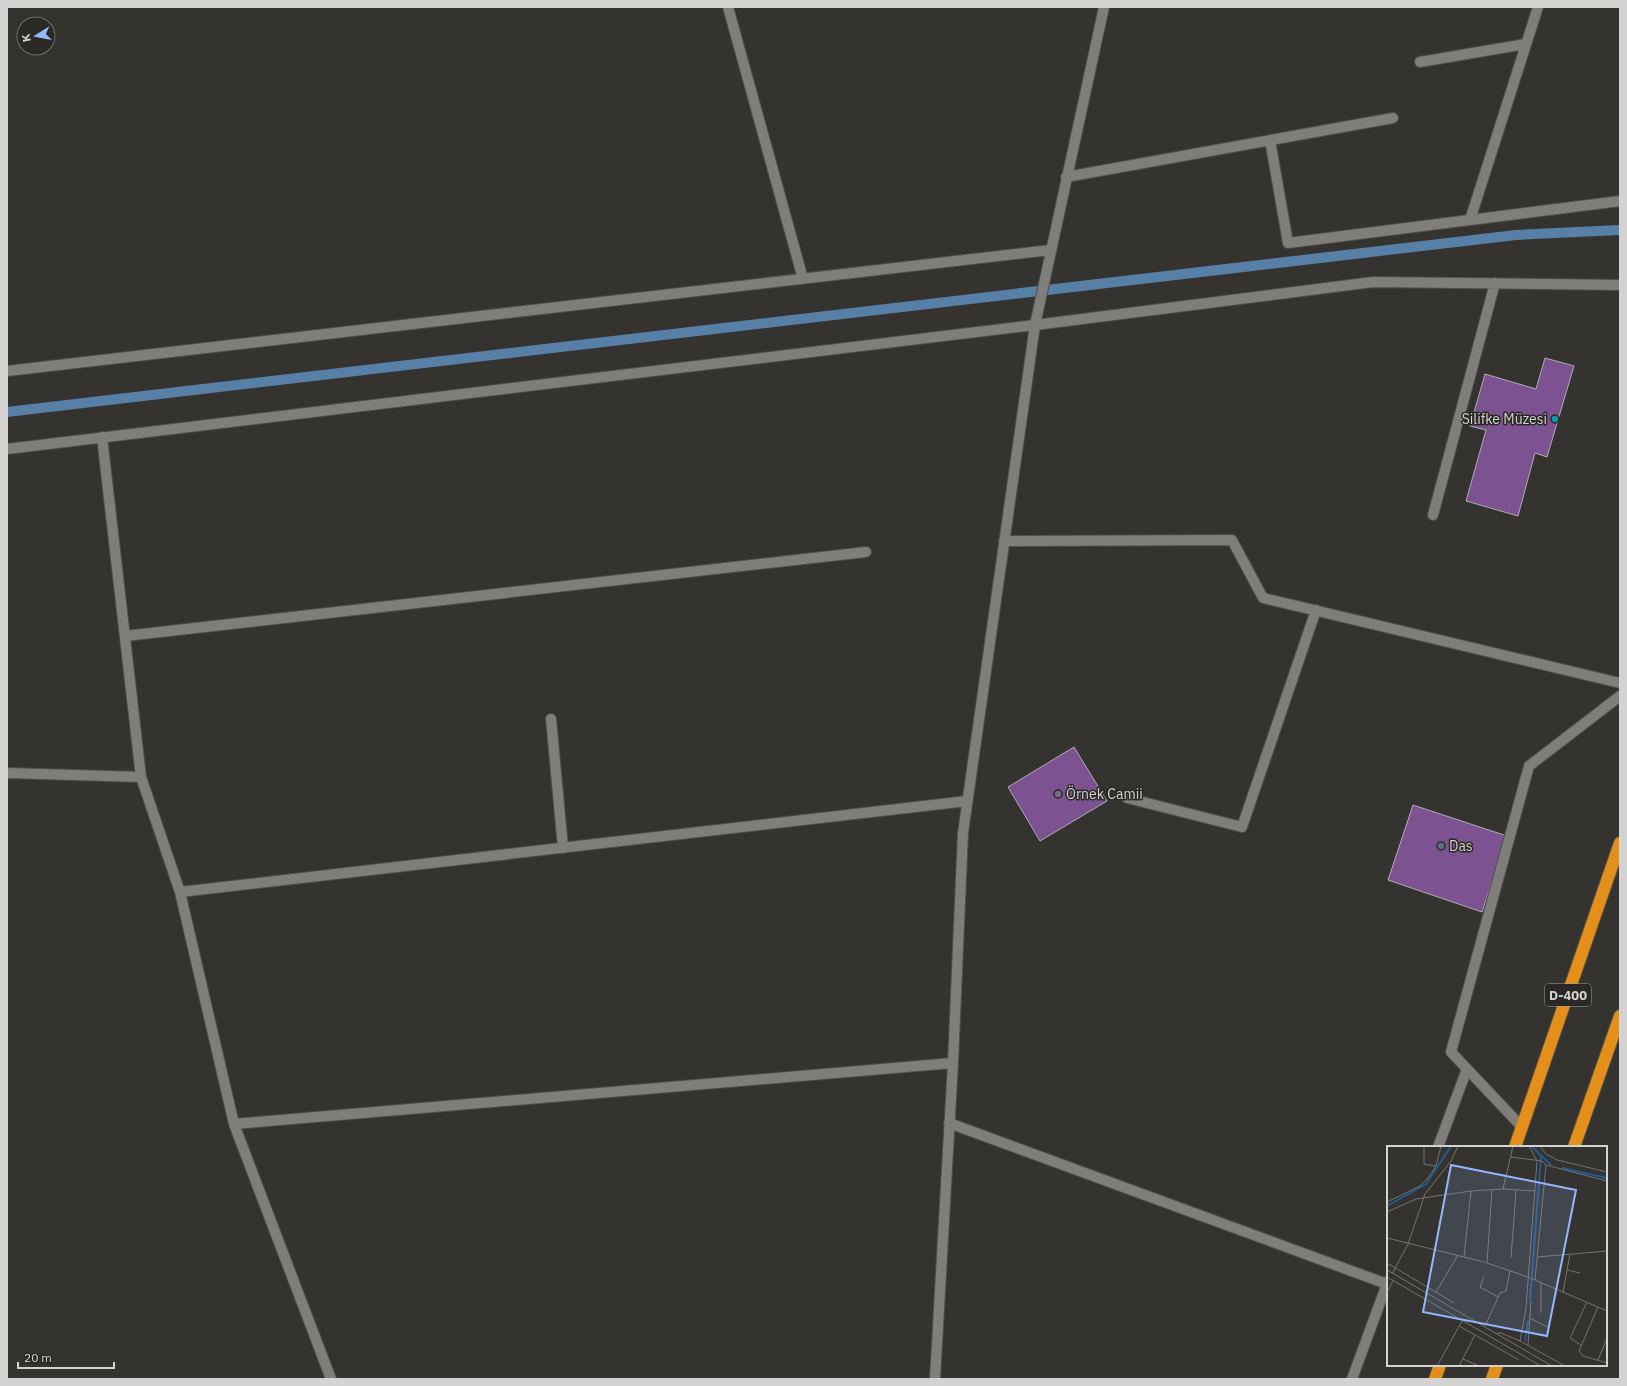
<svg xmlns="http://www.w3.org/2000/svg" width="1627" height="1386" font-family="'IBM Plex Sans',sans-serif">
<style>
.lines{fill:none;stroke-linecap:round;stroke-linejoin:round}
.stream{stroke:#587fa5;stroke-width:10}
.building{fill:#7d5291;stroke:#afadb0}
.minor-casing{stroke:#504f4c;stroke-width:12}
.highway-casing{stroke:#504f4c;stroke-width:14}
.minor{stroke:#7f7e7a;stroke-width:10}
.highway{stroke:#e48f19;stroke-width:12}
.culture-dot{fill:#0f9aa8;stroke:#2a2926;stroke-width:1.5}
.worship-dot{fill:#6b7280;stroke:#2a2926;stroke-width:1.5}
.service-dot{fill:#5c6f8a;stroke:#2a2926;stroke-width:1.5}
.labels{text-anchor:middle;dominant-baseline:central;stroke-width:3;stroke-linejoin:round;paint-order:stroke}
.shield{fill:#2a2926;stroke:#a1a09e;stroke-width:1}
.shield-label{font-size:13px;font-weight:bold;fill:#d4d3d1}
.poi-label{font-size:14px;fill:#d4d3d1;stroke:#2a2926;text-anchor:start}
.inset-river{fill:none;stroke:#235b92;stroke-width:2}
.inset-road{fill:none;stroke:#747370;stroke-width:1}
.view{fill:#94b7fd;fill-opacity:0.15;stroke:#94b7fd;stroke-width:2}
.inset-edge{fill:none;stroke:#d4d3d1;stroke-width:2}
</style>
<rect width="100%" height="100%" fill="#343330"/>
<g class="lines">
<!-- stream -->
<path class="stream" d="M7,412l1509,-177 104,-5"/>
</g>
<!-- building -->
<path class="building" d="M1545,358l29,8 -27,91 -12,-4 -17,63 -52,-15 20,-71 -16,-4 15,-52 51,15z
M1074,747l33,54 -67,40 -32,-54z
M1413,805l94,31 -25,76 -94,-32z"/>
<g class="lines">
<defs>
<path id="minor" d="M728,7l75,272
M1420,62l106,-18
M1270,140l18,103 332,-42
M1066,177l327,-59
M1470,220l68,-213
M7,371l1043,-121
M102,437l39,340 39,115 54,232 97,255
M7,449l1028,-124 338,-43 247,3
M1433,515l62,-232
M1004,541l228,-1 31,58 357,85
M125,636l741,-84
M551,719l12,129
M7,773l134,4
M1127,798l115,29 74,-217
M180,892l787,-91
M949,1123l438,161
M234,1124l719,-61
M1522,1127l-71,-75 78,-286 91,-70
M1438,1147l29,-78
M935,1379l18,-316 10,-230 72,-508 69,-318
M1352,1379l36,-98"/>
<path id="highway" d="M1515,1147l105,-304
M1574,1147l46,-131
M1435,1379l5,-14
M1492,1379l5,-14"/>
</defs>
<!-- minor casing -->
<use href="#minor" class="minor-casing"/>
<!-- highway casing -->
<use href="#highway" class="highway-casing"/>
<!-- minor -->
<use href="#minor" class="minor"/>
<!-- highway -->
<use href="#highway" class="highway"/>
</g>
<!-- markers -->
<circle class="culture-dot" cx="1555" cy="419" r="4"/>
<circle class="worship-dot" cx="1058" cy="794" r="4"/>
<circle class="service-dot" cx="1441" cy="846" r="4"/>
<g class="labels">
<!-- shield labels -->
<rect class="shield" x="1545" y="984" width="46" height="22" rx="3"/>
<g class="shield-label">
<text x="1568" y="995">D-400</text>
</g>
<!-- poi labels -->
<g class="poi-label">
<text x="1547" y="419" text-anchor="end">Silifke Müzesi</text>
<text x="1066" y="794">Örnek Camii</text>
<text x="1449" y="846">Das</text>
</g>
</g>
<!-- overview -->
<g transform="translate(1387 1146)">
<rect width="220" height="220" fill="#343330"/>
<path class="inset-river" d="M144,0l20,19M175,22l45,10M0,60l39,-22 25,-38M143,154l11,-143M138,195l3,-20"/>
<path class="inset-road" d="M37,0v18l12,2M142,0l8,15 -11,147 -6,33 45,25M153,0l6,8 11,6 50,12M124,11l31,4 4,4 -11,115M159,19l61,16M116,43l10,-43M0,56l33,-16 8,-8 8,-12 5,-20M0,66l29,-13 55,-8 32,-2 32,2M0,92l97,24 44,15 79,34M77,111l7,-66M150,111l70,-6M124,112l5,-68M100,116l5,-72M0,117l67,40M0,124l165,96M180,124l13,3M5,128l16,-30 17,-50 26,-33 7,-15M0,131l154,89M97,131l-4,10 18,10M0,146l6,-11M49,146l22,-37M176,146l7,-38M211,161l-19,44 4,5 24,7M154,167v-31M143,172l19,10M99,178l14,-31 6,-2 4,-21M72,180l60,34M110,187h4l19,8M141,199l3,-44M194,199l-11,-7 17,-36M76,213l16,7M211,214l9,-22M50,220l25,-45M72,220l16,-31"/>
<path class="view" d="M64,19l125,25 -29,146 -124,-24z"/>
<rect width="220" height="220" class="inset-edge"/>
</g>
<!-- border -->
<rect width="1627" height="1386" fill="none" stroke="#d4d3d1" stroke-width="16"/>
<!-- north arrow -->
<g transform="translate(36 36) rotate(259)"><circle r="19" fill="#2a2926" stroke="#6e6d6a"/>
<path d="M0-3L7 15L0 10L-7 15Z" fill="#94b7fd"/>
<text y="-6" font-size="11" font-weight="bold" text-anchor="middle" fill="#d4d3d1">K</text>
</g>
<!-- scale -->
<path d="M18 1362v6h96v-6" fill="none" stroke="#d4d3d1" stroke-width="2"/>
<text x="24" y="1362" font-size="12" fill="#d4d3d1" stroke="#2a2926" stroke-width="3" paint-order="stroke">20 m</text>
</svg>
